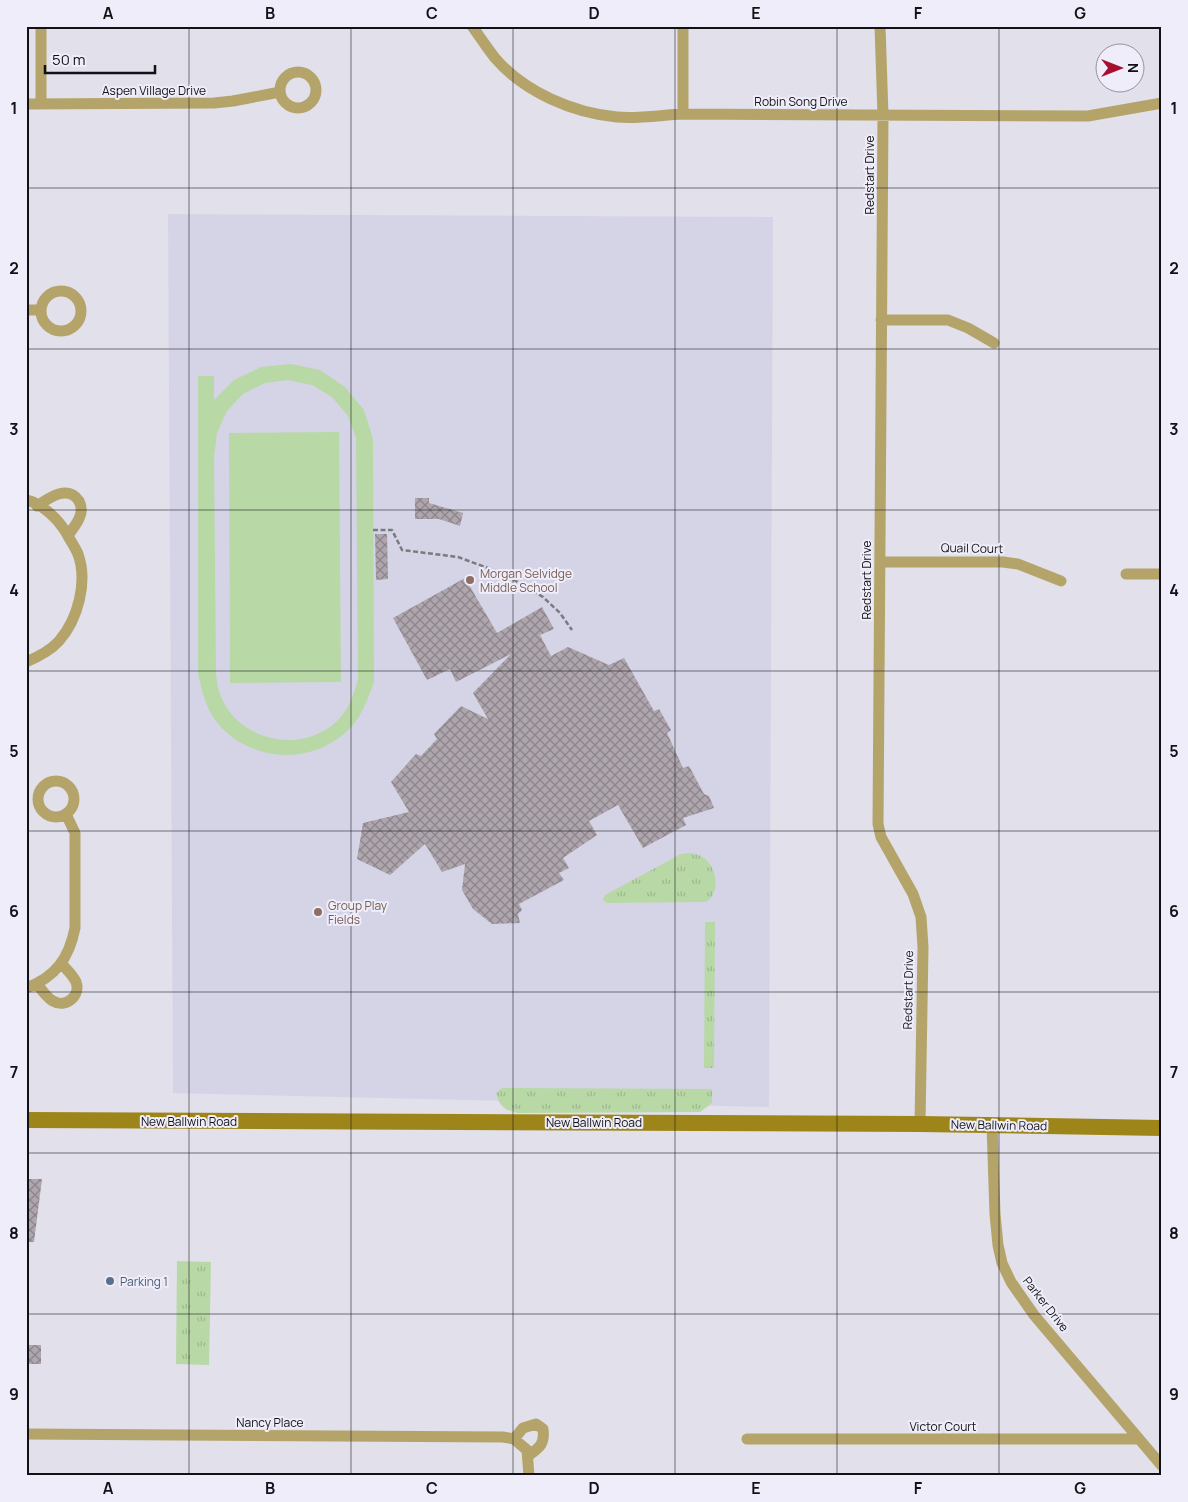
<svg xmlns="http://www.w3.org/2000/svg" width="1188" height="1502" font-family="Manrope,sans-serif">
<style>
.built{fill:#d5d4e6}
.grass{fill:url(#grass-tufts)}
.pitch{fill:#b8d8a6;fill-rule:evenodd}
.building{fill:url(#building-cross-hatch)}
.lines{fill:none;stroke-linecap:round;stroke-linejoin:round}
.path{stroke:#7a7a81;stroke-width:2.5;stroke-dasharray:5 2.5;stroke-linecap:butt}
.street{stroke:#b4a46a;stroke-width:11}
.secondary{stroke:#9e8519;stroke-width:16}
.grid{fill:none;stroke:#121216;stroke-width:1;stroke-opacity:0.55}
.education-dot{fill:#8d6e63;stroke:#eeedf9;stroke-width:2}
.service-dot{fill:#5c6f8a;stroke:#eeedf9;stroke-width:2}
.labels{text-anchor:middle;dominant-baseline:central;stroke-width:4;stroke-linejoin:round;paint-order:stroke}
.street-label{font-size:12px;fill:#121216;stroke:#eeedf9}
.education-label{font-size:12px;fill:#785e54;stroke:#eeedf9;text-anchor:start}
.service-label{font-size:12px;fill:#4e5e75;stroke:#eeedf9;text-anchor:start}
.neatline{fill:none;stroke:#121216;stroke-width:2}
.grid-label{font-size:16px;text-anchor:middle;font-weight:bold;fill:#121216}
</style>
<defs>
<pattern id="grass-tufts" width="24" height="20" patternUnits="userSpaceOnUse" patternTransform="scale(1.25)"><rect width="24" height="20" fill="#b8d8a6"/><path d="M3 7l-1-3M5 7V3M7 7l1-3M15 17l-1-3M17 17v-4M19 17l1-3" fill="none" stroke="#9db88e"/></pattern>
<pattern id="building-cross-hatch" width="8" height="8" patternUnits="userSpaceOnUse" patternTransform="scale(1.25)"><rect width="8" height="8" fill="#aea5ad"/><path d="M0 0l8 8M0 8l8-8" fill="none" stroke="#8c858c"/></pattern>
</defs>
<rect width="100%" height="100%" fill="#e1e0eb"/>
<!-- built -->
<path class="built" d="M168,214l605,3 -4,890 -596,-14z"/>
<!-- grass -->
<path class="grass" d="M690,853c7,1 14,3 18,9 10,11 11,32 -2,40l-99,1 -4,-3 2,-5 76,-41z
M705,922h10l-1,146h-10z
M502,1088l210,1v14l-12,9 -182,1c-14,-3 -18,-6 -22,-20z
M177,1261l34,1 -2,103 -33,-1z"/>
<!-- pitch -->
<path class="pitch" d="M291,364l29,6 25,17 19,23 9,29 1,243c-7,19 -13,37 -28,50 -36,33 -94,30 -127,-7 -13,-15 -17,-33 -21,-52v-297h16v24l20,-20 27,-13zM288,380l24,5 20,12 16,19 8,22 2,241c-4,15 -9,30 -20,41 -35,35 -98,22 -117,-23 -3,-7 -4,-15 -5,-23l-2,-217 3,-24 10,-22 16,-17 22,-11z
M339,432l2,250 -111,1 -1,-250z"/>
<!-- building -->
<path class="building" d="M415,498h14v5l34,10 -3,13 -21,-7h-24z
M375,534h12l1,45 -12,1z
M465,578l32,55 45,-26 12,22 -14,6 11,21 17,-9 41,18 15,-7 30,53 5,-2 12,21 -4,3 16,35 6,-2 15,28 5,2 5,12 -31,10 3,7 -43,23 -25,-43 -29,16 8,14 -34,23 6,10 -10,5 5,7 -45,24 3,6 -4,4 2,9 -28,1 -19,-15 -11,-19 3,-26 -23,8 -17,-28 -35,31 -33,-16 6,-36 46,-11 -18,-30 25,-28 5,2 16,-17 -3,-5 27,-28 27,13 -15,-26 38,-39 -55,28 -6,-13 -23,11 -34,-62z
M26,1179h16l-8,63h-8z
M26,1345h15v19h-15z"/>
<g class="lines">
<!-- path -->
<path class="path" d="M373,530h19l10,20 56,7 46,17 39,23 17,16 12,17"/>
<!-- street -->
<path class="street" d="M41,26v78
M472,26c8,11 15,22 23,32 29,34 78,55 122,59 21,2 44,-2 66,-3l405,2 74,-13
M880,26l3,89 -5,709 3,13 32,57 8,23 2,30 -3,177
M280 90a18 18 0 1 1 36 0a18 18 0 1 1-36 0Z
M26,104l188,-1 19,-2 47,-9
M683,114v-88
M41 311a20 20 0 1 1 40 0a20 20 0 1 1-40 0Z
M26,310h15
M881,320h67l20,8 26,15
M26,500c16,3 33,20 41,34 3,6 8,13 11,20 10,28 0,65 -19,87 -9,10 -21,16 -33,21
M37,506c12,-8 31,-22 42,-5 2,4 3,10 1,15 -2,7 -8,13 -12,20
M880,562h123l15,2 43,17
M1126,574h36
M38 799a18 18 0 1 1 36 0a18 18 0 1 1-36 0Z
M37,984c5,6 10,14 16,17 13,8 28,-6 23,-19 -3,-7 -10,-13 -15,-19
M26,988c30,-11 43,-30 49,-60v-95l-9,-19
M992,1125l3,89 3,31 4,18 9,19 23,33 128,151
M26,1434l477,3 11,2 13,11 2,26
M514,1439l9,-11 13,-4 7,5c2,15 -3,18 -15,27
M747,1439h392"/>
<!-- secondary -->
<path class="secondary" d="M26,1120l894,4 242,4"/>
</g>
<!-- grid -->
<path class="grid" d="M189,26v1450M351,26v1450M513,26v1450M675,26v1450M837,26v1450M999,26v1450M26,188h1136M26,349h1136M26,510h1136M26,671h1136M26,831h1136M26,992h1136M26,1153h1136M26,1314h1136"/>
<!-- markers -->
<g class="education-dot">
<circle cx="470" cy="580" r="5"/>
<circle cx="318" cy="912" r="5"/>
</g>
<circle class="service-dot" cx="110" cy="1281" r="5"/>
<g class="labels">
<!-- street labels -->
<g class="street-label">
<text x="154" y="90">Aspen Village Drive</text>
<text x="801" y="101">Robin Song Drive</text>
<text transform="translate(869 175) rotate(-90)">Redstart Drive</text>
<text transform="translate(972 548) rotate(1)">Quail Court</text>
<text transform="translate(866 580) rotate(-90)">Redstart Drive</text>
<text transform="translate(908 990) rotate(-89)">Redstart Drive</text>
<text x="189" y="1121">New Ballwin Road</text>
<text x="594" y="1122">New Ballwin Road</text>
<text transform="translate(999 1125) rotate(1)">New Ballwin Road</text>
<text transform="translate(1046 1304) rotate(52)">Parker Drive</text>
<text x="270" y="1422">Nancy Place</text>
<text x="943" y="1426">Victor Court</text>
</g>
<!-- education labels -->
<g class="education-label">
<text x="480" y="573">Morgan Selvidge<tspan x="480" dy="14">Middle School</tspan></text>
<text x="328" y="905">Group Play<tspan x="328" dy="14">Fields</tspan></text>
</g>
<!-- service labels -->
<g class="service-label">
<text x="120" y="1281">Parking 1</text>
</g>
</g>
<!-- border -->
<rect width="1188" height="1502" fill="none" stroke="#eeedf9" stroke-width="55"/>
<!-- north arrow -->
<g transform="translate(1120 68) rotate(90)"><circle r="24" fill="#eeedf9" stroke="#96959e"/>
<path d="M0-4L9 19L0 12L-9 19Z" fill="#a80f2e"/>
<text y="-8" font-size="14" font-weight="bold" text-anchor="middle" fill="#121216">N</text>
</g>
<!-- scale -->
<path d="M45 65v8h110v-8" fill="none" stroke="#121216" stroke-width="2.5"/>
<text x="52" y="65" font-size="15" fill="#121216" stroke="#eeedf9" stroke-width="4" paint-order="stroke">50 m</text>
<rect x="28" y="28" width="1132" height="1446" class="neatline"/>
<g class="grid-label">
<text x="108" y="19">A</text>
<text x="270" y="19">B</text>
<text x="432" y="19">C</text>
<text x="594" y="19">D</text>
<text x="756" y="19">E</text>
<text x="918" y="19">F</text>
<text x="1080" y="19">G</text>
<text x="14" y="114">1</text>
<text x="1174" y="114">1</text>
<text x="14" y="274">2</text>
<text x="1174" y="274">2</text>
<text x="14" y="435">3</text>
<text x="1174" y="435">3</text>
<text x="14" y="596">4</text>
<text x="1174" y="596">4</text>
<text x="14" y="757">5</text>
<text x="1174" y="757">5</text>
<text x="14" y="917">6</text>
<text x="1174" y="917">6</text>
<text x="14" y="1078">7</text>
<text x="1174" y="1078">7</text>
<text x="14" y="1239">8</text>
<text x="1174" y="1239">8</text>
<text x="14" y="1400">9</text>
<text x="1174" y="1400">9</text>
<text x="108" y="1494">A</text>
<text x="270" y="1494">B</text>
<text x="432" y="1494">C</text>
<text x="594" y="1494">D</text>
<text x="756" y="1494">E</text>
<text x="918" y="1494">F</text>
<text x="1080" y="1494">G</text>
</g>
</svg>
